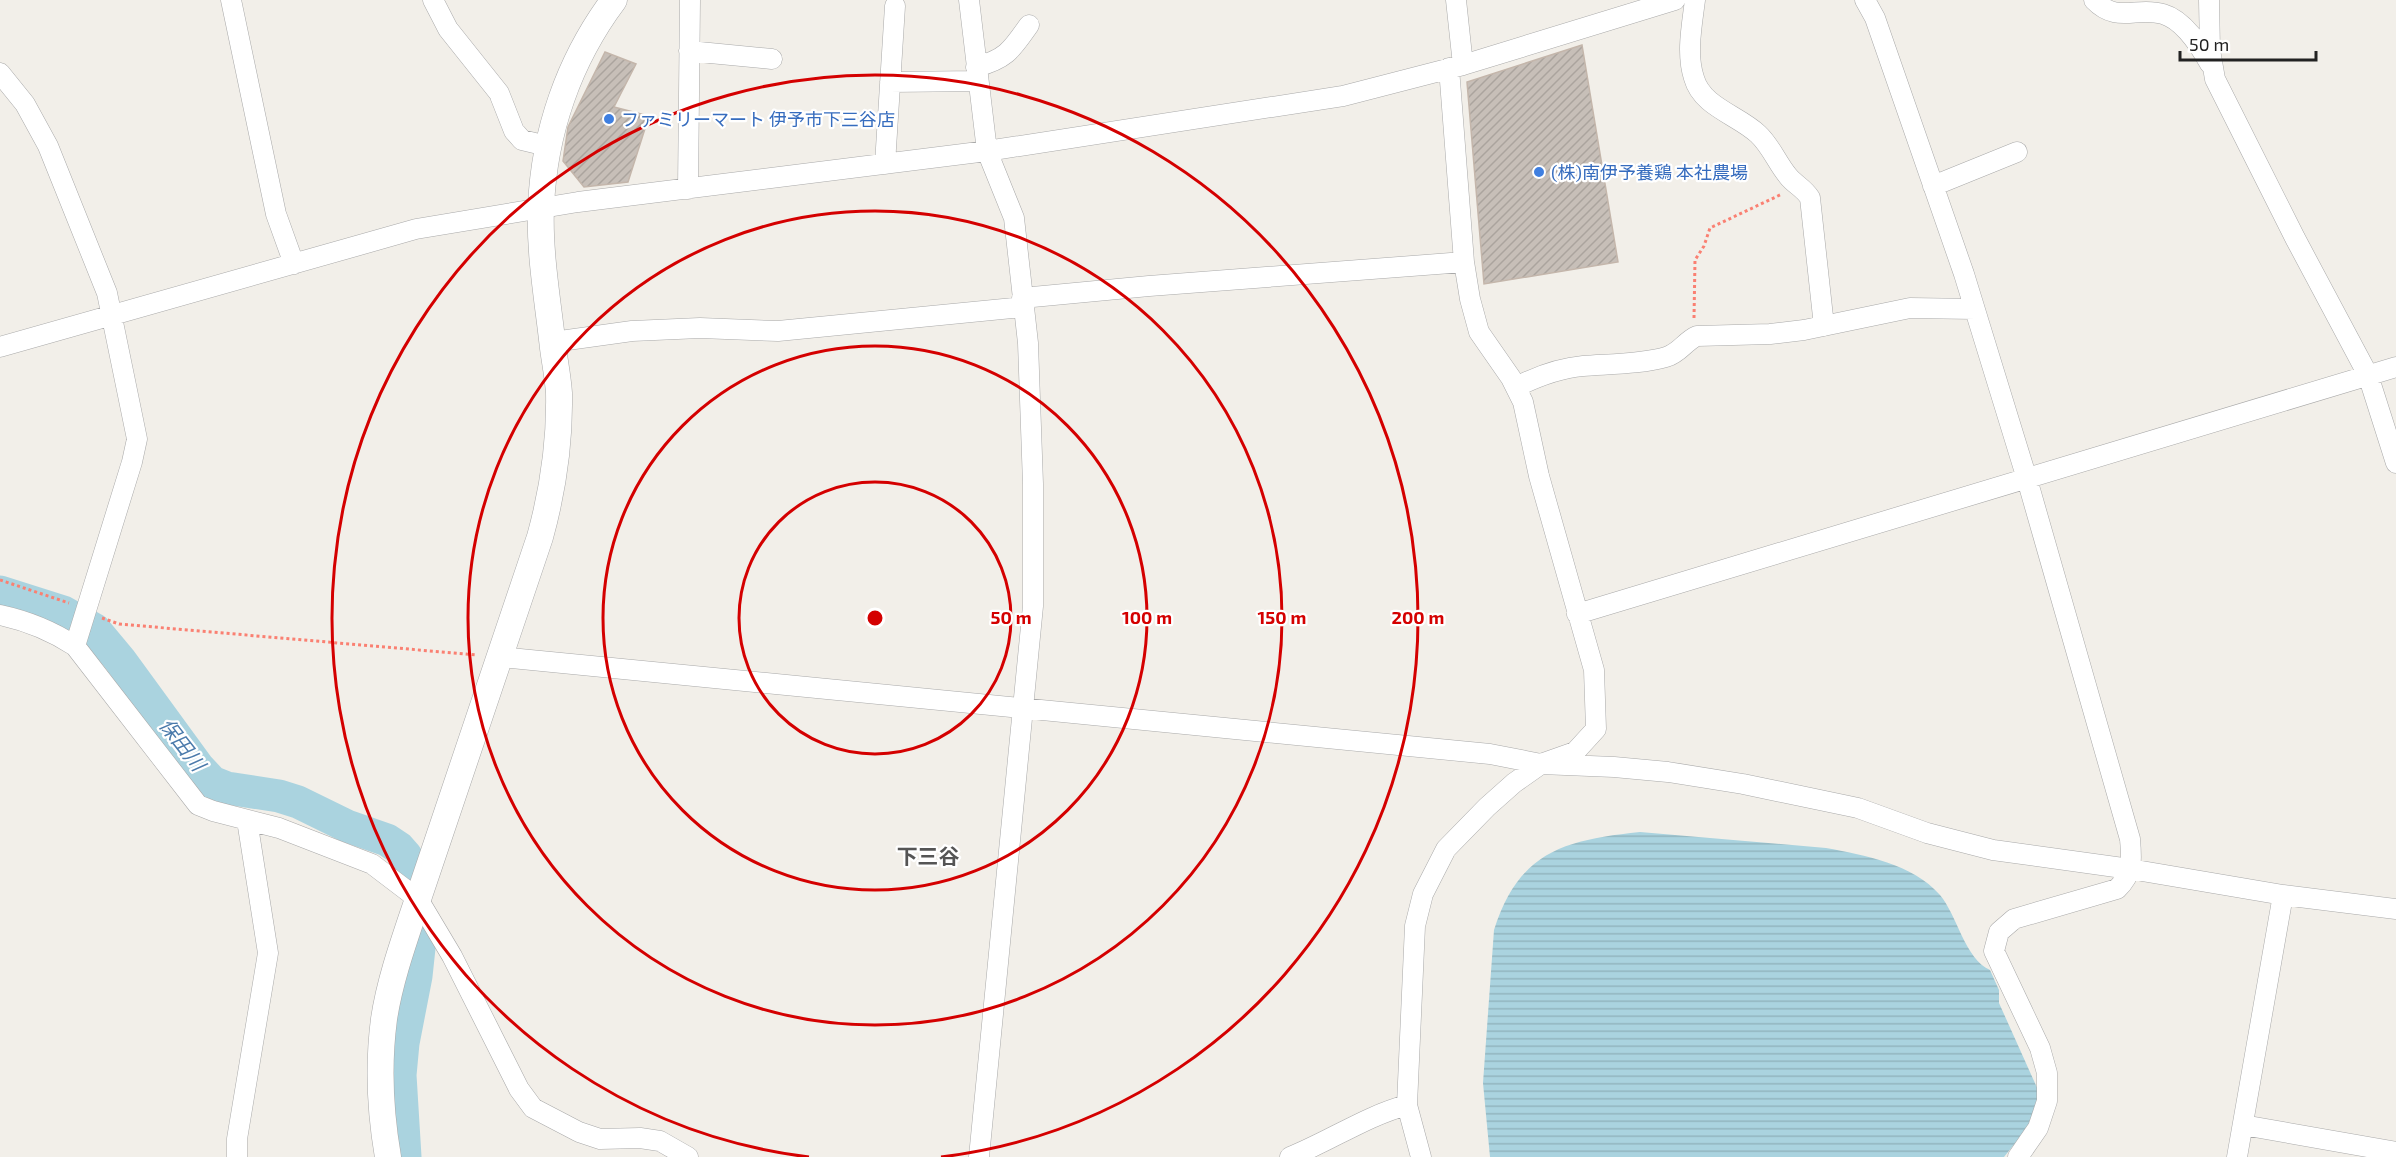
<svg xmlns="http://www.w3.org/2000/svg" width="2396" height="1157" font-family="'Exo 2','Noto Sans JP',sans-serif">
<style>
.water{fill:url(#water-rules)}
.lines{fill:none;stroke-linecap:round;stroke-linejoin:round}
.river{stroke:#aad3df;stroke-width:33}
.building{fill:url(#building-hatch);stroke:#c4b6ab;stroke-width:1.5}
.minor-casing{stroke:#a9a9a9;stroke-width:21}
.tertiary-casing{stroke:#a9a9a9;stroke-width:27}
.path{stroke:#fa8072;stroke-width:3;stroke-dasharray:3 3;stroke-linecap:butt}
.minor{stroke:#fff;stroke-width:20}
.tertiary{stroke:#fff;stroke-width:26}
.ring{fill:none;stroke:#d40000;stroke-width:3}
.shop-dot{fill:#3f7fe0;stroke:#fff;stroke-width:2}
.labels{text-anchor:middle;dominant-baseline:central;stroke-width:4.5;stroke-linejoin:round;paint-order:stroke}
.shop-label{font-size:18px;fill:#366cbe;stroke:#fff;text-anchor:start}
.water-label{font-size:20px;font-style:italic;fill:#4a7aab;stroke:#fff}
.quarter-label{font-size:21px;font-weight:bold;fill:#555;stroke:#fff}
.centre{fill:#d40000;stroke:#fff;stroke-width:3}
.ring-label{font-size:18px;text-anchor:middle;font-weight:bold;fill:#d40000;stroke:#fff;stroke-width:4.5;stroke-linejoin:round;paint-order:stroke}
</style>
<defs>
<pattern id="water-rules" width="6" height="5" patternUnits="userSpaceOnUse" patternTransform="scale(1.5)"><rect width="6" height="5" fill="#aad3df"/><path d="M0 2.5h6" fill="none" stroke="#92b5bf"/></pattern>
<pattern id="building-hatch" width="6" height="6" patternUnits="userSpaceOnUse" patternTransform="scale(1.5)"><rect width="6" height="6" fill="#c7bfb8"/><path d="M-1 1l2-2M0 6l6-6M5 7l2-2" fill="none" stroke="#aba49e"/></pattern>
</defs>
<rect width="100%" height="100%" fill="#f2efe9"/>
<!-- water -->
<path class="water" d="M1640,832l186,16c38,7 87,16 114,47 17,20 25,64 50,75l9,20v13l40,89 -2,17 -8,17 -25,31h-514l-7,-74 11,-153c25,-79 71,-90 146,-98z"/>
<g class="lines">
<!-- river -->
<path class="river" d="M0,592l63,20 32,18 25,30 78,107 14,15 15,6 52,8 19,6 49,24 40,14 12,8 7,8 7,24
M405,1157l-5,-82 3,-32 13,-67 5,-47"/>
</g>
<!-- building -->
<path class="building" d="M1582,45l36,217 -134,22 -17,-202z
M605,52l31,12 -22,43 35,9 -21,66 -44,5 -21,-26 5,-34z"/>
<g class="lines">
<defs>
<path id="minor" d="M231,0l45,214 18,50
M433,0l15,29 51,64 15,38 8,9 25,6
M969,0l18,151 27,67 14,125 5,141v122l-54,551
M1456,0l7,65
M1695,0c-3,25 -9,54 -1,78 8,29 44,37 64,56 13,12 19,29 30,42 7,9 16,12 22,22l14,128
M1865,0l10,18 89,256 63,205 103,360c2,23 3,34 -13,50l-103,30 -15,13 -5,19 46,97 7,25v28l-9,27 -20,29
M2094,0c23,24 43,6 69,14 21,6 37,32 47,50
M2209,0l1,50 5,29 80,159 73,137 28,88
M689,51l83,8
M976,67c31,-8 36,-18 53,-42
M0,73l25,31 23,42 59,147 30,146 -5,23 -57,184
M890,82l88,-1
M885,164l10,-158
M1933,186l84,-34
M688,189l2,-189
M1022,298l127,-12 315,-24
M553,342l79,-11 68,-3 78,3 245,-24
M0,347l416,-118 162,-27 409,-51 356,-55 120,-31 212,-65
M1516,387c20,-10 44,-19 67,-21 25,-2 60,-2 83,-9 14,-4 19,-16 31,-21l73,-2 34,-4 106,-22 65,1
M1577,614l819,-247
M0,615c28,6 52,16 75,31l123,159 15,6 66,17 93,36 46,35 34,57 67,133 14,19 46,24 21,7 40,-1 20,3 28,16
M500,657l990,97 51,10 73,3 54,5 75,12 115,24 69,25 66,17 137,19 153,26 113,14
M2243,1125l153,27
M237,1157v-18l31,-186 -21,-133
M1290,1157c40,-16 76,-41 117,-52
M1421,1157l-14,-52 8,-179 8,-32 23,-45 41,-42 27,-24 27,-19 34,-12 21,-23 -2,-59 -55,-194 -16,-74 -12,-24 -32,-46 -9,-33 -6,-37 -15,-194
M2237,1157l46,-262"/>
<path id="tertiary" d="M388,1157c-8,-46 -10,-92 -4,-138 6,-40 21,-81 34,-120l122,-362c13,-47 20,-94 19,-144 -1,-15 -4,-30 -6,-45 -5,-46 -14,-95 -12,-141 3,-75 28,-147 73,-207"/>
</defs>
<!-- minor casing -->
<use href="#minor" class="minor-casing"/>
<!-- tertiary casing -->
<use href="#tertiary" class="tertiary-casing"/>
<!-- path -->
<path class="path" d="M1694,318l1,-58 9,-14 6,-18 72,-34
M0,580l69,23
M102,618l17,6 358,31"/>
<!-- minor -->
<use href="#minor" class="minor"/>
<!-- tertiary -->
<use href="#tertiary" class="tertiary"/>
</g>
<!-- distance rings -->
<g class="ring">
<circle cx="875" cy="618" r="136"/>
<circle cx="875" cy="618" r="272"/>
<circle cx="875" cy="618" r="407"/>
<path d="M809 1157A543 543 0 1 1 941 1157"/>
</g>
<!-- markers -->
<g class="shop-dot">
<circle cx="609" cy="119" r="6"/>
<circle cx="1539" cy="172" r="6"/>
</g>
<g class="labels">
<!-- shop labels -->
<g class="shop-label">
<text x="621" y="119">ファミリーマート 伊予市下三谷店</text>
<text x="1551" y="172">(株)南伊予養鶏 本社農場</text>
</g>
<!-- water labels -->
<g class="water-label">
<text transform="translate(183 744) rotate(52)">保田川</text>
</g>
<!-- quarter labels -->
<g class="quarter-label">
<text x="928" y="855">下三谷</text>
</g>
</g>
<circle cx="875" cy="618" r="9" class="centre"/>
<g class="ring-label">
<text x="1011" y="624">50 m</text>
<text x="1147" y="624">100 m</text>
<text x="1282" y="624">150 m</text>
<text x="1418" y="624">200 m</text>
</g>
<!-- scale -->
<path d="M2180 51v9h136v-9" fill="none" stroke="#222222" stroke-width="3"/>
<text x="2189" y="51" font-size="18" fill="#222222" stroke="#ffffff" stroke-width="4.5" paint-order="stroke">50 m</text>
</svg>
